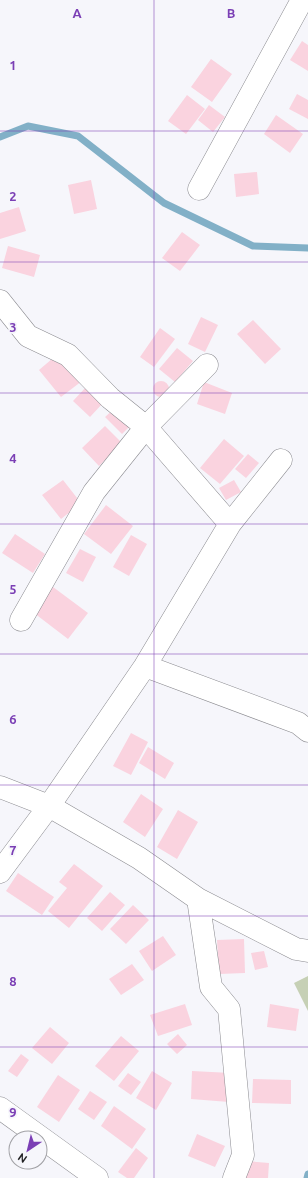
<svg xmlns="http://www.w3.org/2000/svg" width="308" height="1178" font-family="Ubuntu,sans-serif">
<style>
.green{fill:#c6d0b5}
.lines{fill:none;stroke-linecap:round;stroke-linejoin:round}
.stream{stroke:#82b0c7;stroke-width:7}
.building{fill:#fad3df}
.minor-casing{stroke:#8b8b90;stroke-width:23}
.minor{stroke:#fff;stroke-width:22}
.grid{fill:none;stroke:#7b3fb5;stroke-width:1;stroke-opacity:0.55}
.grid-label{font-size:13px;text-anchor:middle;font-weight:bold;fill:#7b3fb5;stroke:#f6f6fb;stroke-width:3.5;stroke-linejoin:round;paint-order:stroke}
</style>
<rect width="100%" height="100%" fill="#f6f6fb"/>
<!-- green -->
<path class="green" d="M308,976v35l-14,-28z"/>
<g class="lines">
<!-- stream -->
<path class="stream" d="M0,137l28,-11 50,10 86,67 89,43 55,2
M307,1178l1,-4"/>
</g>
<!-- building -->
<path class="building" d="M302,41l6,4v26l-18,-11z
M211,59l21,15 -20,28 -21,-15z
M297,94l11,6v19l-19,-10z
M187,95l18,14 -19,25 -18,-13z
M209,105l16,12 -12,15 -15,-12z
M276,115l27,19 -13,19 -26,-19z
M257,172l2,22 -23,3 -2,-23z
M91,180l6,29 -23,5 -6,-29z
M19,207l7,24 -26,8v-26z
M182,232l18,13 -20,26 -18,-13z
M8,246l32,9 -6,22 -32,-9z
M201,317l17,8 -13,27 -17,-8z
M253,320l28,29 -16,15 -28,-30z
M160,328l15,11 -21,28 -14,-10z
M177,348l16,13 -18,21 -16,-13z
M59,353l23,28 -21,16 -22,-27z
M153 389a8 8 0 1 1 16 0a8 8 0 1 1-16 0Z
M204,382l28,11 -7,21 -28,-10z
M86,387l17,16 -13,14 -17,-16z
M115,408l16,17 -9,9 -17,-17z
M105,426l17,17 -23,23 -17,-18z
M224,439l20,17 -24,28 -20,-16z
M248,454l11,9 -13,15 -11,-9z
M63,480l18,23 -20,16 -19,-24z
M234,480l7,12 -15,8 -7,-12z
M106,505l27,21 -22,28 -27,-20z
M15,534l30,20 -12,19 -31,-20z
M131,535l16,9 -18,32 -16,-9z
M80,549l16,8 -13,25 -17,-9z
M53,587l35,26 -20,26 -34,-26z
M131,733l17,9 -17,33 -18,-9z
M148,747l26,16 -9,16 -26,-16z
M141,794l22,15 -18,28 -22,-15z
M178,810l20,12 -21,37 -20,-12z
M74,864l29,22 -34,42 -21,-17 19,-23 -8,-6z
M18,873l36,24 -12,18 -36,-24z
M110,892l15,13 -23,26 -15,-13z
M133,905l16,15 -23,24 -16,-15z
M163,936l13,19 -24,16 -13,-20z
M244,939l1,34 -26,1 -2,-34z
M264,951l4,16 -13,3 -4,-17z
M132,964l12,16 -23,15 -12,-16z
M185,1004l7,21 -34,11 -8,-21z
M270,1004l29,5 -3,22 -29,-4z
M50,1027l19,16 -17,21 -20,-16z
M178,1034l9,11 -10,9 -10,-10z
M121,1036l18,15 -25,30 -19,-15z
M21,1054l8,6 -12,17 -9,-6z
M152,1071l20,12 -16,27 -20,-12z
M192,1071l39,2 -2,29 -38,-3z
M128,1073l13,9 -10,13 -13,-9z
M58,1075l22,15 -21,32 -22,-15z
M253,1079l38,1v24l-39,-1z
M90,1091l17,11 -13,18 -16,-11z
M114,1106l32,23 -14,20 -31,-23z
M197,1134l28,12 -10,21 -27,-11z
M136,1148l12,10 -14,20h-7l-9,-6z
M246,1161l23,2 -1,15h-23z"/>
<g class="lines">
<defs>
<path id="minor" d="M199,189l103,-189
M0,301l28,35 40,19 42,43 36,29 84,97
M21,620l73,-128 52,-65 61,-62
M145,666l153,57 10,8
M0,787l49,19 90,52 59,41 98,50 12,2
M0,872l49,-66 96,-140 85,-142 51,-64
M198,899l13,88 18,22 14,146 -9,23
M0,1108l97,70"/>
</defs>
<!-- minor casing -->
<use href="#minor" class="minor-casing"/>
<!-- minor -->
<use href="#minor" class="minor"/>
</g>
<!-- grid -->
<path class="grid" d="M154,0v1178M0,131h308M0,262h308M0,393h308M0,524h308M0,654h308M0,785h308M0,916h308M0,1047h308"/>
<g class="grid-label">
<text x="77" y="18">A</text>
<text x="231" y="18">B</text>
<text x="13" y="70">1</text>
<text x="13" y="201">2</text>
<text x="13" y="332">3</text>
<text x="13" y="463">4</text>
<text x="13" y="594">5</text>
<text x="13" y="724">6</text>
<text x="13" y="855">7</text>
<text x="13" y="986">8</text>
<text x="13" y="1117">9</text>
</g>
<!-- north arrow -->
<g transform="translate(28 1150) rotate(215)"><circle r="19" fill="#f6f6fb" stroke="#a1a1a5"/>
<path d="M0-3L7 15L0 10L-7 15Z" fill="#7b3fb5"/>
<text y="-6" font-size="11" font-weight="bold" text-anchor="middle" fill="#222224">N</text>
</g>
</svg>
